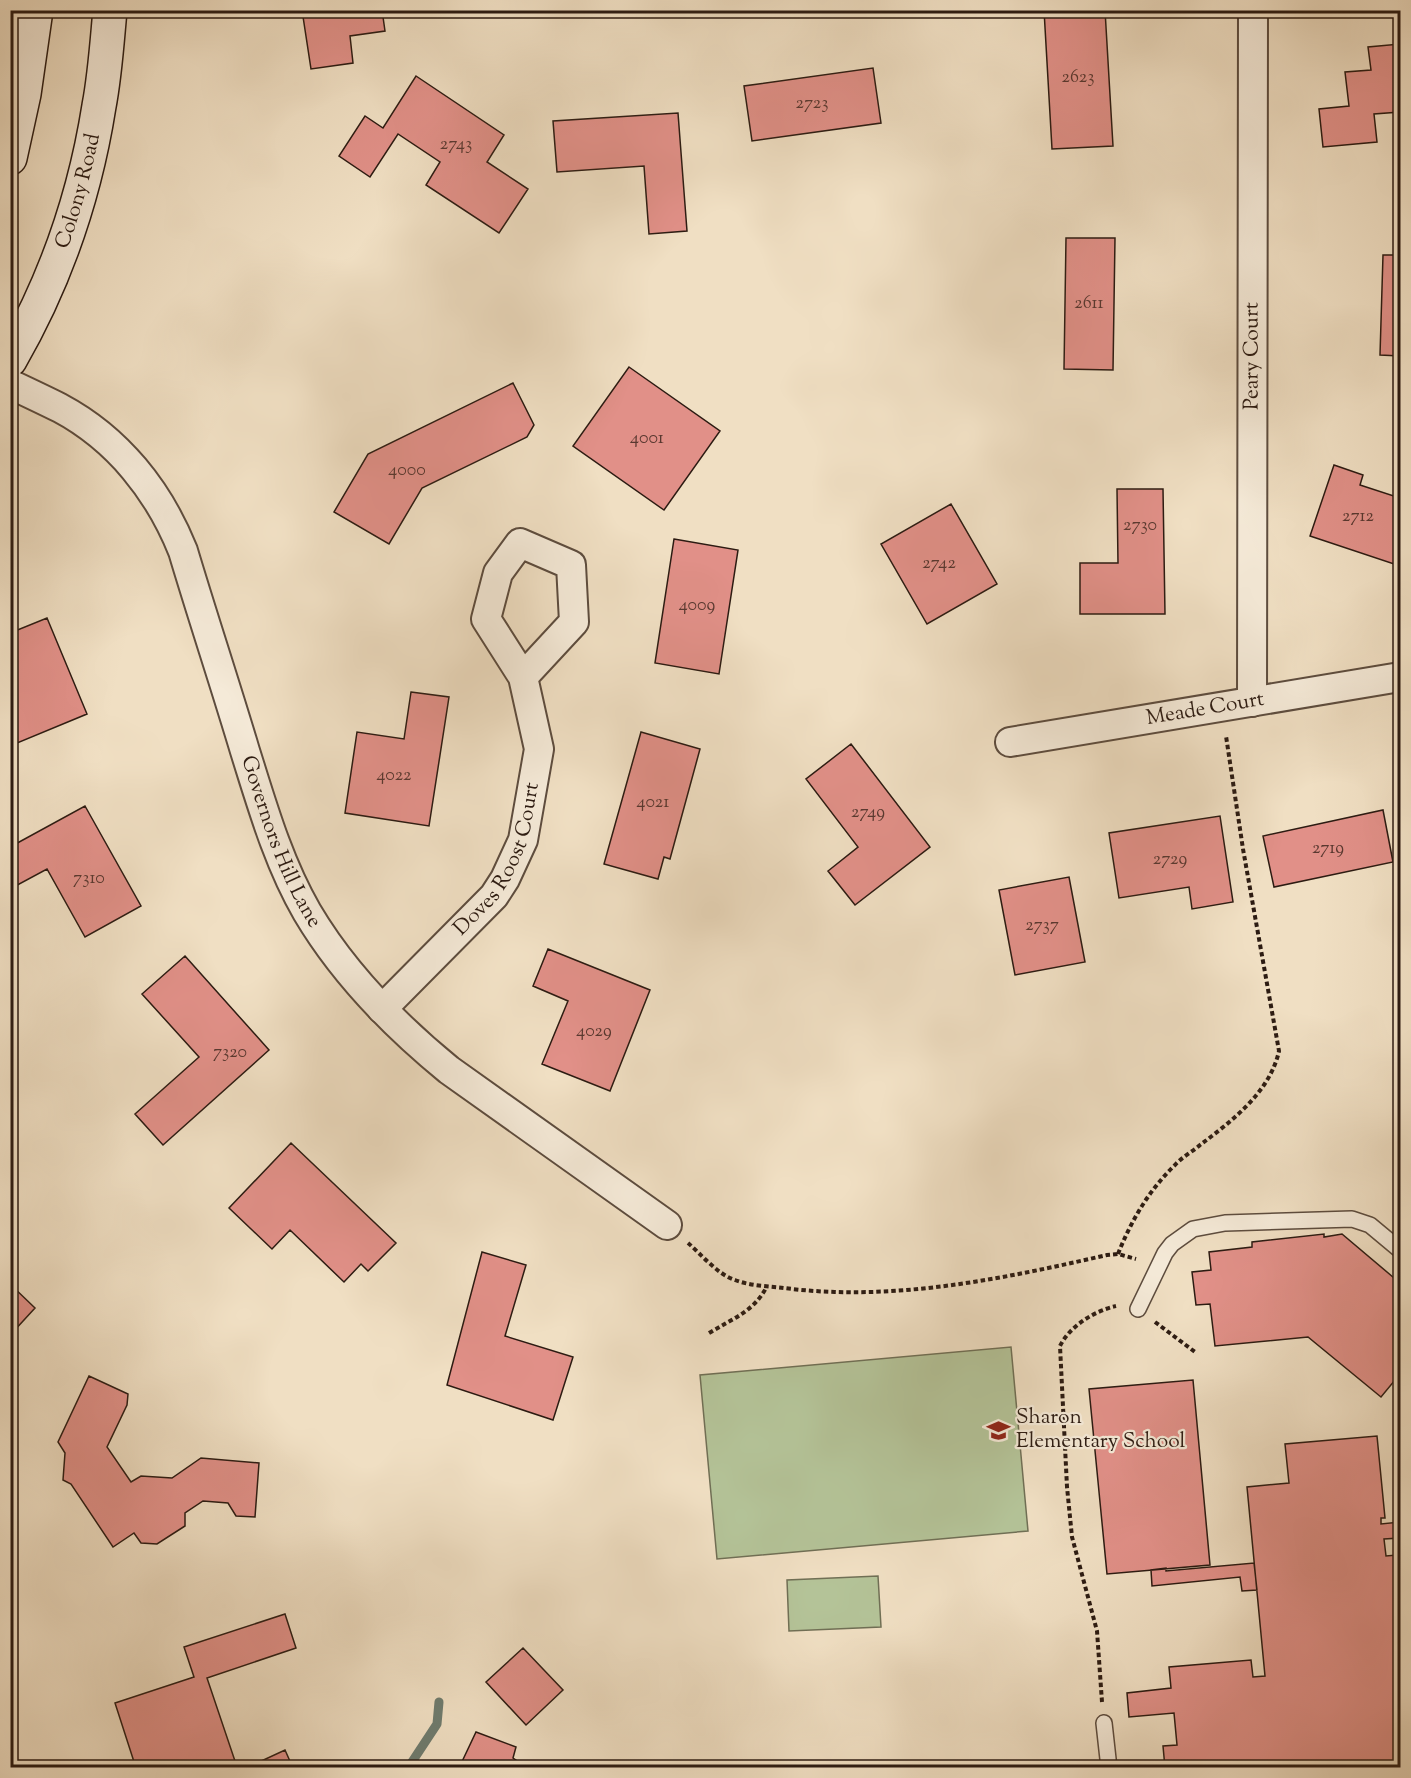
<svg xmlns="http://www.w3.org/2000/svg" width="1411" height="1778" font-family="'Sorts Mill Goudy',serif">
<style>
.green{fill:#b4c398;stroke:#706f55;stroke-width:1.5}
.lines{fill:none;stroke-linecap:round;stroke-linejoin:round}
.stream{stroke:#6f7c6f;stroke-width:9}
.building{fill:#e19088;stroke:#2c1b12;stroke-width:1.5}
.lane-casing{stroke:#5d4c3e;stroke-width:18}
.street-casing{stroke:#5d4c3e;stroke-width:32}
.secondary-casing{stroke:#2c1b12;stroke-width:36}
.path{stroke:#2c1b12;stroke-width:4;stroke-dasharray:4.5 3;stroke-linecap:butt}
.lane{stroke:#f5ead8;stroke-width:15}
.street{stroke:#f5ead8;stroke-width:28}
.secondary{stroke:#f5ead8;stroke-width:33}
.labels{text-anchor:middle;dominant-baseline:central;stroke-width:4.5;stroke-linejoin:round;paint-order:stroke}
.number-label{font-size:18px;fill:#593830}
.street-label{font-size:21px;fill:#2c1b12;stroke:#f5ead8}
.poi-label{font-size:21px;fill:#2c1b12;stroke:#f5ead8;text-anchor:start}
</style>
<rect width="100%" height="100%" fill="#f0dfc3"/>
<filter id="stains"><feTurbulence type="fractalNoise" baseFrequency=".00333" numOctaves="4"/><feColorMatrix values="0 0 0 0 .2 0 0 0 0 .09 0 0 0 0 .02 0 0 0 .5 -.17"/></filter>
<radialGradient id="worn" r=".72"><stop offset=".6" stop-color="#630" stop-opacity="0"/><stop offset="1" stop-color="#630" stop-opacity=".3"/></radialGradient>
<!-- green -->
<path class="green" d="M1011,1347l17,184 -311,28 -17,-184z
M878,1576l3,51 -92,4 -2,-51z"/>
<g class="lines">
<!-- stream -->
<path class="stream" d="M408,1768l29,-44 2,-22"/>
</g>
<!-- building -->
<path class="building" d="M302,10h80l3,21 -35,5 3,27 -42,6z
M1044,10h61l8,136 -61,3z
M1400,44v68l-26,2 3,28 -54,5 -4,-38 30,-3 -4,-34 26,-2 -3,-23z
M873,68l8,55 -129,18 -8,-55z
M416,76l88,59 -17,27 41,27 -29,44 -73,-48 14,-23 -42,-28 -28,43 -31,-21 26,-40 18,12z
M678,113l9,118 -38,3 -5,-68 -87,6 -4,-51z
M1066,238h49l-2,132 -49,-1z
M1383,255h17v101l-20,-1z
M629,367l91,64 -56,79 -91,-64z
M513,383l21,42 -7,12 -105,51 -33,56 -55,-32 34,-58z
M1334,465l29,10 -3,10 40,13v68l-90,-30z
M1117,489h46l2,125h-85v-51h38z
M951,504l46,80 -70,40 -46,-80z
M674,539l64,11 -19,124 -64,-11z
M47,618l40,96 -77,32v-113z
M411,692l38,5 -20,129 -84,-13 12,-81 47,7z
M641,732l59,17 -30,110 -6,-2 -6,22 -54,-15z
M851,744l79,103 -75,58 -27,-34 30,-24 -52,-68z
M85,806l56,100 -56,31 -38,-68 -37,20v-42z
M1383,810l10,52 -119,25 -11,-51z
M1220,816l13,86 -41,7 -3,-22 -70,11 -10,-65z
M1069,877l16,85 -70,13 -16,-85z
M548,949l102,41 -40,101 -68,-27 26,-63 -35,-15z
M185,956l84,94 -106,95 -28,-31 64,-57 -57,-63z
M291,1143l105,100 -28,28 -7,-7 -17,18 -54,-52 -18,19 -43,-41z
M1324,1234v3l18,-3 58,49v91l-19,23 -73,-60 -93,9 -5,-42 -14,1 -4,-33 19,-2 -2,-18 43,-5v-5z
M482,1252l44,13 -21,71 68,21 -20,63 -106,-35z
M10,1284l25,24 -23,25 -2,-1z
M89,1376l39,18 -1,11 -20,42 24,35 10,-6 31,2 29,-20 58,5 -4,54 -19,-1 -8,-13 -25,-2 -18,12v13l-28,18 -16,-1 -7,-10 -21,14 -42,-63 -8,-4 2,-27 -7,-11z
M1193,1380l17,185 -103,9 -18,-185z
M1377,1436l8,82h-4v6l19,-2v16l-16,1 2,17 11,-1 3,31v182h-235l-2,-22 14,-1 -3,-32 -45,4 -2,-24 44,-5 -2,-21 82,-7 2,17 12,-1 -18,-189 42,-4 -4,-39z
M1254,1563l3,27 -15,1 -2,-14 -88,9 -1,-16 15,-2v3z
M285,1614l11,34 -89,30 28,83 -21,7h-78l-21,-65 79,-26 -10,-30z
M523,1648l40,42 -37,35 -40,-43z
M476,1732l40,15 -3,11 15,10h-69z
M285,1750l8,18h-47z"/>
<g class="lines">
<defs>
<path id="lane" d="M1138,1309l27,-56 7,-9 21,-15 32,-6 127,-4 18,6 30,25
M1104,1723l5,45"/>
<g id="street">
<path id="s1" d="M10,384c17,8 34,16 50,24 58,31 99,83 123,143 20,67 42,133 62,200 17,54 33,111 62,161 36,61 87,113 142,158l218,155"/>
<path id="s2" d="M1252,702l1,-692"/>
<path id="s3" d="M1010,742l390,-65"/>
<path id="s4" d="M382,1009l112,-113 11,-17 18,-39 16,-91 -16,-72 51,-55 -3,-57 -51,-22 -22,30 -12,46 37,58"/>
</g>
<g id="secondary">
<path d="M10,158l14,-64 12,-84"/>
<path id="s5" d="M10,360c45,-78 75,-165 89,-254 6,-31 8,-64 11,-96"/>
</g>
</defs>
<!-- lane casing -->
<use href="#lane" class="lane-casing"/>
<!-- street casing -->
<use href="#street" class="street-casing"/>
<!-- secondary casing -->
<use href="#secondary" class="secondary-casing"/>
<!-- path -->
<path class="path" d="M688,1243c14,12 29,31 47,37 15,6 33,6 49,8 108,14 218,-9 323,-33l11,-1 18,5
M1118,1254c13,-33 31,-64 57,-89 7,-8 17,-13 25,-20 32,-24 70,-53 79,-94l-36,-202 -17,-113
M1155,1322l40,30
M709,1333c23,-14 46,-22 58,-47
M1102,1702l-5,-71 -25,-94 -5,-50 -7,-141c10,-20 34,-35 56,-40"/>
<!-- lane -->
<use href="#lane" class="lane"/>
<!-- street -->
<use href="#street" class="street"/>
<!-- secondary -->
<use href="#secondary" class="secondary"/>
</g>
<!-- icons -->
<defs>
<symbol id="school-bare" viewBox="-9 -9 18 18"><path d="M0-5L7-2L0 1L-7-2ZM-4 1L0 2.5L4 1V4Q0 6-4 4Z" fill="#8f2418" stroke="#f5ead8" stroke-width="2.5" paint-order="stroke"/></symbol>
</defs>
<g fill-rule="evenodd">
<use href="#school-bare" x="982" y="1414" width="33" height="33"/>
</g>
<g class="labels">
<!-- number labels -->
<g class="number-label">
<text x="1078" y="78">2623</text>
<text x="812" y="104">2723</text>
<text x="456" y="145">2743</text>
<text x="1089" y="304">2611</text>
<text x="647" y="439">4001</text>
<text x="407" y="471">4000</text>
<text x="1358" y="517">2712</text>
<text x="1140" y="526">2730</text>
<text x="939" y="564">2742</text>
<text x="697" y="606">4009</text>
<text x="394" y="776">4022</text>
<text x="653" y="803">4021</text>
<text x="868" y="813">2749</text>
<text x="1328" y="849">2719</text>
<text x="1170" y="860">2729</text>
<text x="89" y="879">7310</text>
<text x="1042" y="926">2737</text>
<text x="594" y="1032">4029</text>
<text x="230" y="1053">7320</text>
</g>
<!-- street labels -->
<g class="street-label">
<text stroke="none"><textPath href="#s5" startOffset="183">Colony Road</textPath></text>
<text stroke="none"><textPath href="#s2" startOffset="346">Peary Court</textPath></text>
<text stroke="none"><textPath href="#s3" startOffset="198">Meade Court</textPath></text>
<text stroke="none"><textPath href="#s1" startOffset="555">Governors Hill Lane</textPath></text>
<text stroke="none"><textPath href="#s4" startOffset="194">Doves Roost Court</textPath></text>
</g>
<!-- poi labels -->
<g class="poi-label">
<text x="1016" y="1418">Sharon<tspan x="1016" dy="24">Elementary School</tspan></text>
</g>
</g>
<!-- margin -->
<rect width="1411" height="1778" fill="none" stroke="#f0dfc3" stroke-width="36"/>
<rect x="12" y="12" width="1387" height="1754" fill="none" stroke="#2c1b12" stroke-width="3"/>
<rect x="18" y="18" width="1375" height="1742" fill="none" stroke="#2c1b12" stroke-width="1.5"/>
<rect width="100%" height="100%" filter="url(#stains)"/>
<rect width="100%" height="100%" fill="url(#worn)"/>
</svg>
